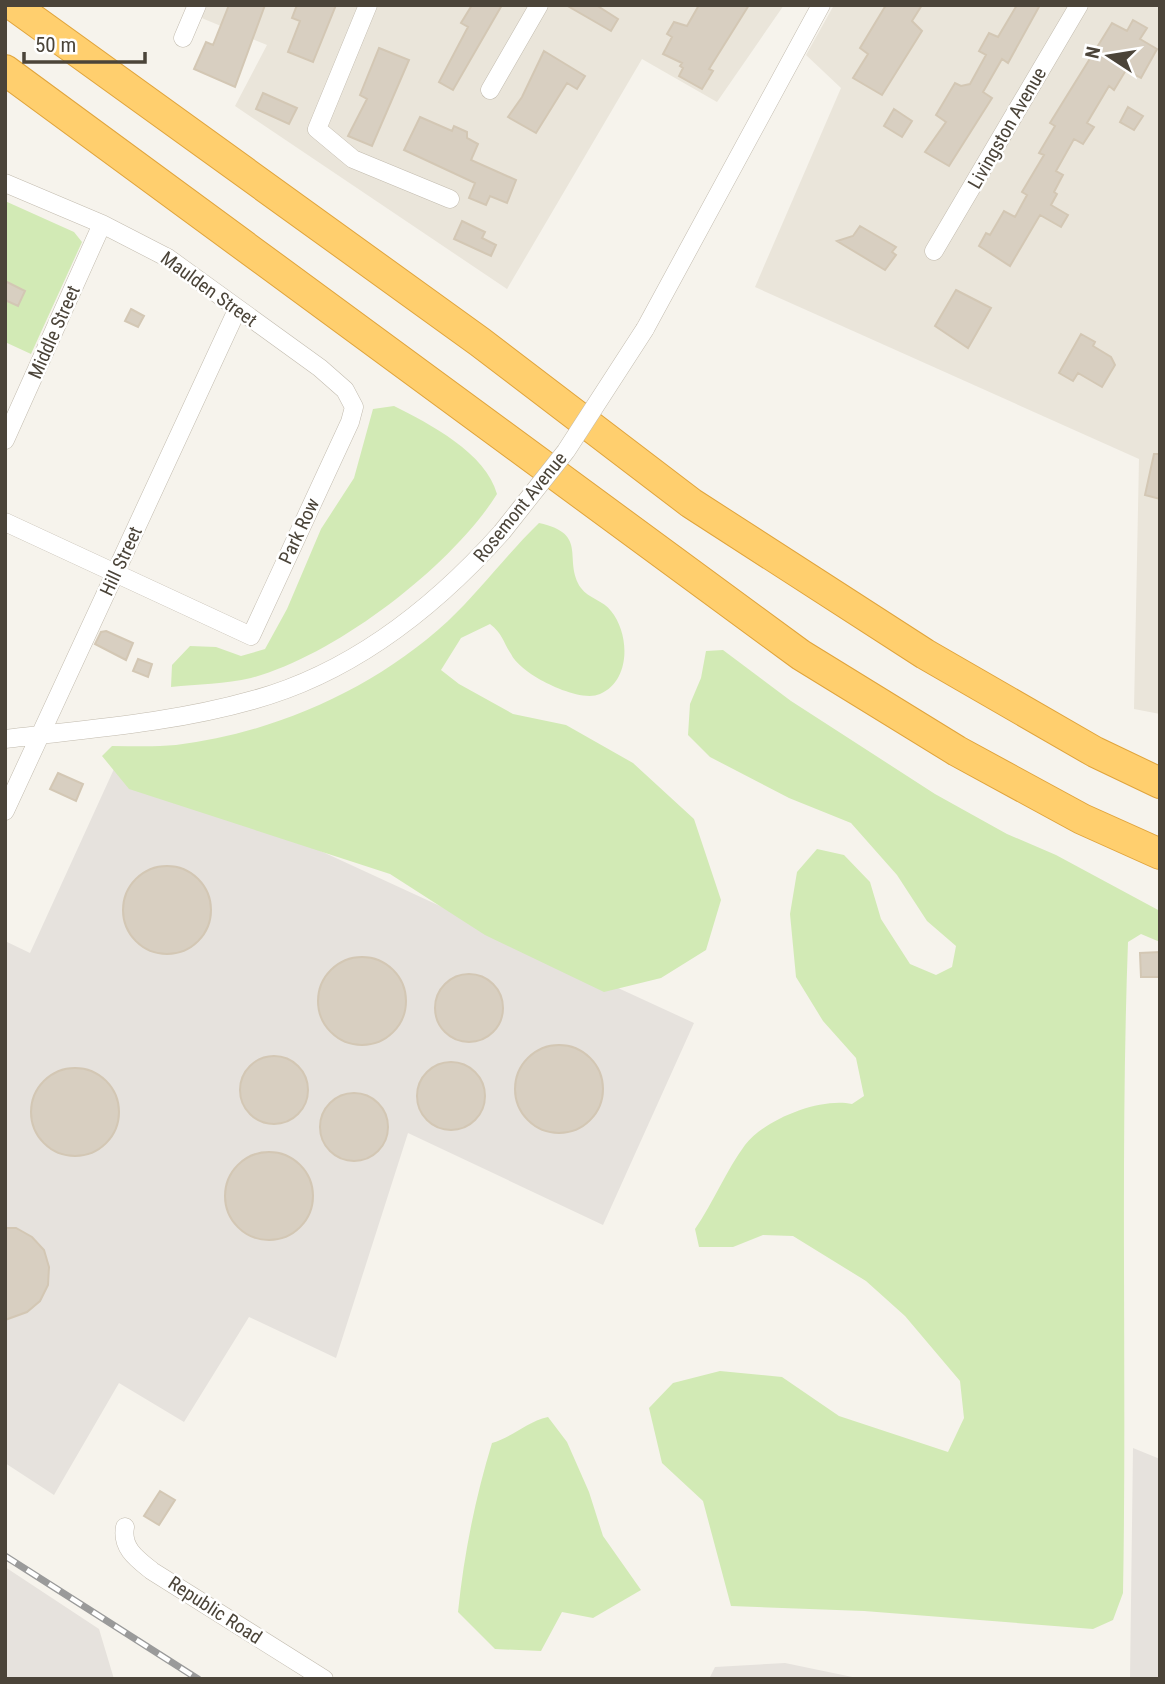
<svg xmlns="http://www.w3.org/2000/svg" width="1165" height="1684" font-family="'Roboto Condensed',sans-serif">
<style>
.residential{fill:#eae5da}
.industrial{fill:#e6e2dd}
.green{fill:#d2eab5}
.building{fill:#d8cfc1;stroke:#d3c7b4;stroke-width:2}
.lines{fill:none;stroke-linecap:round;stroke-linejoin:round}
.street-casing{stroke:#c2bbae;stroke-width:19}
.highway-casing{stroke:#e0a43c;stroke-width:32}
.street{stroke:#fff;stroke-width:18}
.highway{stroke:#ffcf6e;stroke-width:30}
.rail-casing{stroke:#9a9a9a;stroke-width:7}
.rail{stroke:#fff;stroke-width:4.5;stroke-dasharray:13;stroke-linecap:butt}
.street-bridge-casing{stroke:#c2bbae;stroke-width:19;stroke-linecap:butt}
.street-bridge{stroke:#fff;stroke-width:18}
.labels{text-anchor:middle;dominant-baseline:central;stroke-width:5;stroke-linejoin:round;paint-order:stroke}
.street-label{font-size:19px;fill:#4b4439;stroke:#fff}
</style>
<rect width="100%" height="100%" fill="#f6f3ec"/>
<!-- residential -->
<path class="residential" d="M183,5h601l-67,97 -75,-43 -135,230 -272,-183 32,-61 -63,-26z
M834,5h326v709l-26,-5 5,-250 -384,-172 86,-199 -35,-33z"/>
<!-- industrial -->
<path class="industrial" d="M119,758l575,265 -91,202 -195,-92 -72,225 -87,-41 -65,105 -65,-39 -65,112 -49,-32v-522l25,12z
M1133,1448l27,11v220h-30z
M5,1567l94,62 15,50h-109z
M785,1663l77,16h-153l6,-12z"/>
<!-- green -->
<path class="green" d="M5,201l69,31 8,10 -51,112 -26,-12z
M394,406c36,18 92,47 103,88 -45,72 -162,162 -246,184 -25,6 -54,6 -80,9l1,-22 18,-19 26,1 25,9 24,-7 22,-40 34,-80 33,-51 19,-69z
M539,523c51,11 23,37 42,65 7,10 23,13 30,23 19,23 20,70 -11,83 -16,7 -47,-7 -61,-15 -9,-5 -24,-16 -28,-25 -8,-12 -8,-20 -21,-30l-29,14 -20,32 18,14 54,30 53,11 67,38 61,56 27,81 -15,50 -45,28 -57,14 -119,-57 -95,-61 -261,-85 -27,-33 10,-10c21,0 43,1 64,-1 99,-12 198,-56 272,-124 32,-30 59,-67 91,-98z
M723,650l68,51 144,93 72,40 49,21 104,56v31l-19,-8 -13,8c-8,217 -1,434 -5,651l-10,27 -20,9 -229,-18 -133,-5 -28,-105 -41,-38 -13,-55 24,-25 47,-12 62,6 57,39 109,36 16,-34 -4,-37 -55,-65 -39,-35 -73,-45 -30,-1 -30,12h-34l-4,-18c18,-26 32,-60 50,-84 20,-26 76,-48 107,-41l12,-8 -8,-38 -33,-37 -27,-44 -6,-63 7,-42 20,-23 27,6 26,27 11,37 29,45 26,11 16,-8 4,-21 -29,-25 -30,-46 -46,-52 -62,-25 -79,-41 -22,-22 2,-31 11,-26 5,-27z
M548,1417l19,25 22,50 14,44 38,54 -48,28 -31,-6 -21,39 -46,-2 -37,-37c6,-58 17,-113 34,-169 21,-6 34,-21 56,-26z"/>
<!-- building -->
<path class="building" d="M229,5h36l-30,82 -41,-18 12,-27 7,3z
M297,5h39l-23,57 -25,-10 12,-31 -8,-3z
M472,5h30l-49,85 -14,-8 29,-55 -7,-4z
M566,5h30l22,14 -7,12z
M699,5h50l-40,64 4,2 -11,18 -23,-13 4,-8 -3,-2 2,-3 -19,-9 9,-17 -5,-3 7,-12 13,4z
M886,5h36l-10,16 10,10 -40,64 -29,-17 15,-24 -8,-6z
M1017,5h23l-32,58 -6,-4 -19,33 9,6 -43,68 -24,-14 21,-30 -10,-7 19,-32 6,3 9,-2 16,-29 -7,-4 10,-18 9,4z
M1133,20l14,8 -7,11 17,10 -16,29 -15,-8 -12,20 -5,-4 -22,37 7,4 -11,17 -9,-5 -18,32 7,4 -9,17 3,2 -6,11 17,10 -7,12 -21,-12 -30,51 -31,-20 7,-13 4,2 14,-24 11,6 12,-22 -5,-3 22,-37 -5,-2 16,-27 -5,-3 62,-100 15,8z
M379,48l30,12 -37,86 -24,-10 19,-37 -7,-4z
M544,51l41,25 -8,13 -10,-6 -31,50 -28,-16 14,-20z
M263,93l34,15 -8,16 -33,-15z
M1128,107l15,9 -9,14 -14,-8z
M894,109l18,12 -10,16 -18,-11z
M420,117l32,14 2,-5 13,6v6l11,6 -7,16 45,20 -9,23 -17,-7 -4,9 -17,-7 6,-15 -71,-33z
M462,221l23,11 -3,6 14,7 -5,11 -37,-17z
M860,226l36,21 -4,5 4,3 -11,15 -48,-29 16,-5z
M5,281l20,10 -7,15 -13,-6z
M956,290l35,18 -23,40 -33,-22z
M131,309l13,7 -6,11 -13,-6z
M1081,334l14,8 -2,4 18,11 4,8 -13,22 -24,-14 -5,8 -14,-8z
M1154,454h6v45l-15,-4z
M106,631l27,12 -7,17 -31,-16 6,-12z
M138,659l14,5 -4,13 -15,-6z
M58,773l25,11 -7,17 -26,-12z
M123 910a44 44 0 1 1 88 0a44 44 0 1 1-88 0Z
M1160,952v25h-19l-1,-24z
M318 1001a44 44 0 1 1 88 0a44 44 0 1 1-88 0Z
M435 1008a34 34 0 1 1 68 0a34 34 0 1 1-68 0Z
M515 1089a44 44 0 1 1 88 0a44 44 0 1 1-88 0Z
M240 1090a34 34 0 1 1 68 0a34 34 0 1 1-68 0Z
M417 1096a34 34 0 1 1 68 0a34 34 0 1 1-68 0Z
M31 1112a44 44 0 1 1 88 0a44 44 0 1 1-88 0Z
M320 1127a34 34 0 1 1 68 0a34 34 0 1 1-68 0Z
M225 1196a44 44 0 1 1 88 0a44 44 0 1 1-88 0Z
M5,1228h11l16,9 12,13 5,17 -1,18 -8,16 -13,11 -22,8z
M160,1491l15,9 -16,25 -15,-9z"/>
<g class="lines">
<defs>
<path id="street" d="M368,5l-51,124 36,30 97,40
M183,38l14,-33
M490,90l49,-85
M5,183l97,41 66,34 152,110 25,22 9,17 -4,15 -99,214 -246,-114
M934,251l145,-246
M645,329l176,-324
M5,440l97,-216
M5,739c83,-10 167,-16 248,-39 99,-27 182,-93 249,-168
M5,811l232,-501
M125,1527c-4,21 12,32 27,44l172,108"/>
<path id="highway" d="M13,5l467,337 211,161 234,151 170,98 65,31
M5,70l796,585 156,96 125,68 78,35"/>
</defs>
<!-- street casing -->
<use href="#street" class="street-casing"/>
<!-- highway casing -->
<use href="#highway" class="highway-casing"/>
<!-- street -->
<use href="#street" class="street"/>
<!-- highway -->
<use href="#highway" class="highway"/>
<defs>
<path id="rail" d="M5,1556l193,123"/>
</defs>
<!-- rail casing -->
<use href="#rail" class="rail-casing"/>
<!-- rail -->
<use href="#rail" class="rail"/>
<defs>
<path id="street-bridge" d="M502,532l64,-81 79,-122"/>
</defs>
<!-- street-bridge casing -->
<use href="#street-bridge" class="street-bridge-casing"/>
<!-- street-bridge -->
<use href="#street-bridge" class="street-bridge"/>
</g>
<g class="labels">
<!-- street labels -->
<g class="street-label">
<text transform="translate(1007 128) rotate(-60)">Livingston Avenue</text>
<text transform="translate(209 289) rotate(36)">Maulden Street</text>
<text transform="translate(54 332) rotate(-66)">Middle Street</text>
<text transform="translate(520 507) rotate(-51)">Rosemont Avenue</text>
<text transform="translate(299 531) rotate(-65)">Park Row</text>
<text transform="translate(121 561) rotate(-65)">Hill Street</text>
<text transform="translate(215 1610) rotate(33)">Republic Road</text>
</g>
</g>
<!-- border -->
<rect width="1165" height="1684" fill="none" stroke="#4b4439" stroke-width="14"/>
<!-- north arrow -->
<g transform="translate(1109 56) rotate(282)" stroke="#ffffff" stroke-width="5" paint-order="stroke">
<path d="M0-5L12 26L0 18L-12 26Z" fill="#4b4439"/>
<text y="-10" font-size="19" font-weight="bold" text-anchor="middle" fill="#4b4439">N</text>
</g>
<!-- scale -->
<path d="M24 52v10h121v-10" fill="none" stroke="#4b4439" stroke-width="3.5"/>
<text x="35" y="52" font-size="21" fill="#4b4439" stroke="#ffffff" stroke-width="5" paint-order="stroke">50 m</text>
</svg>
